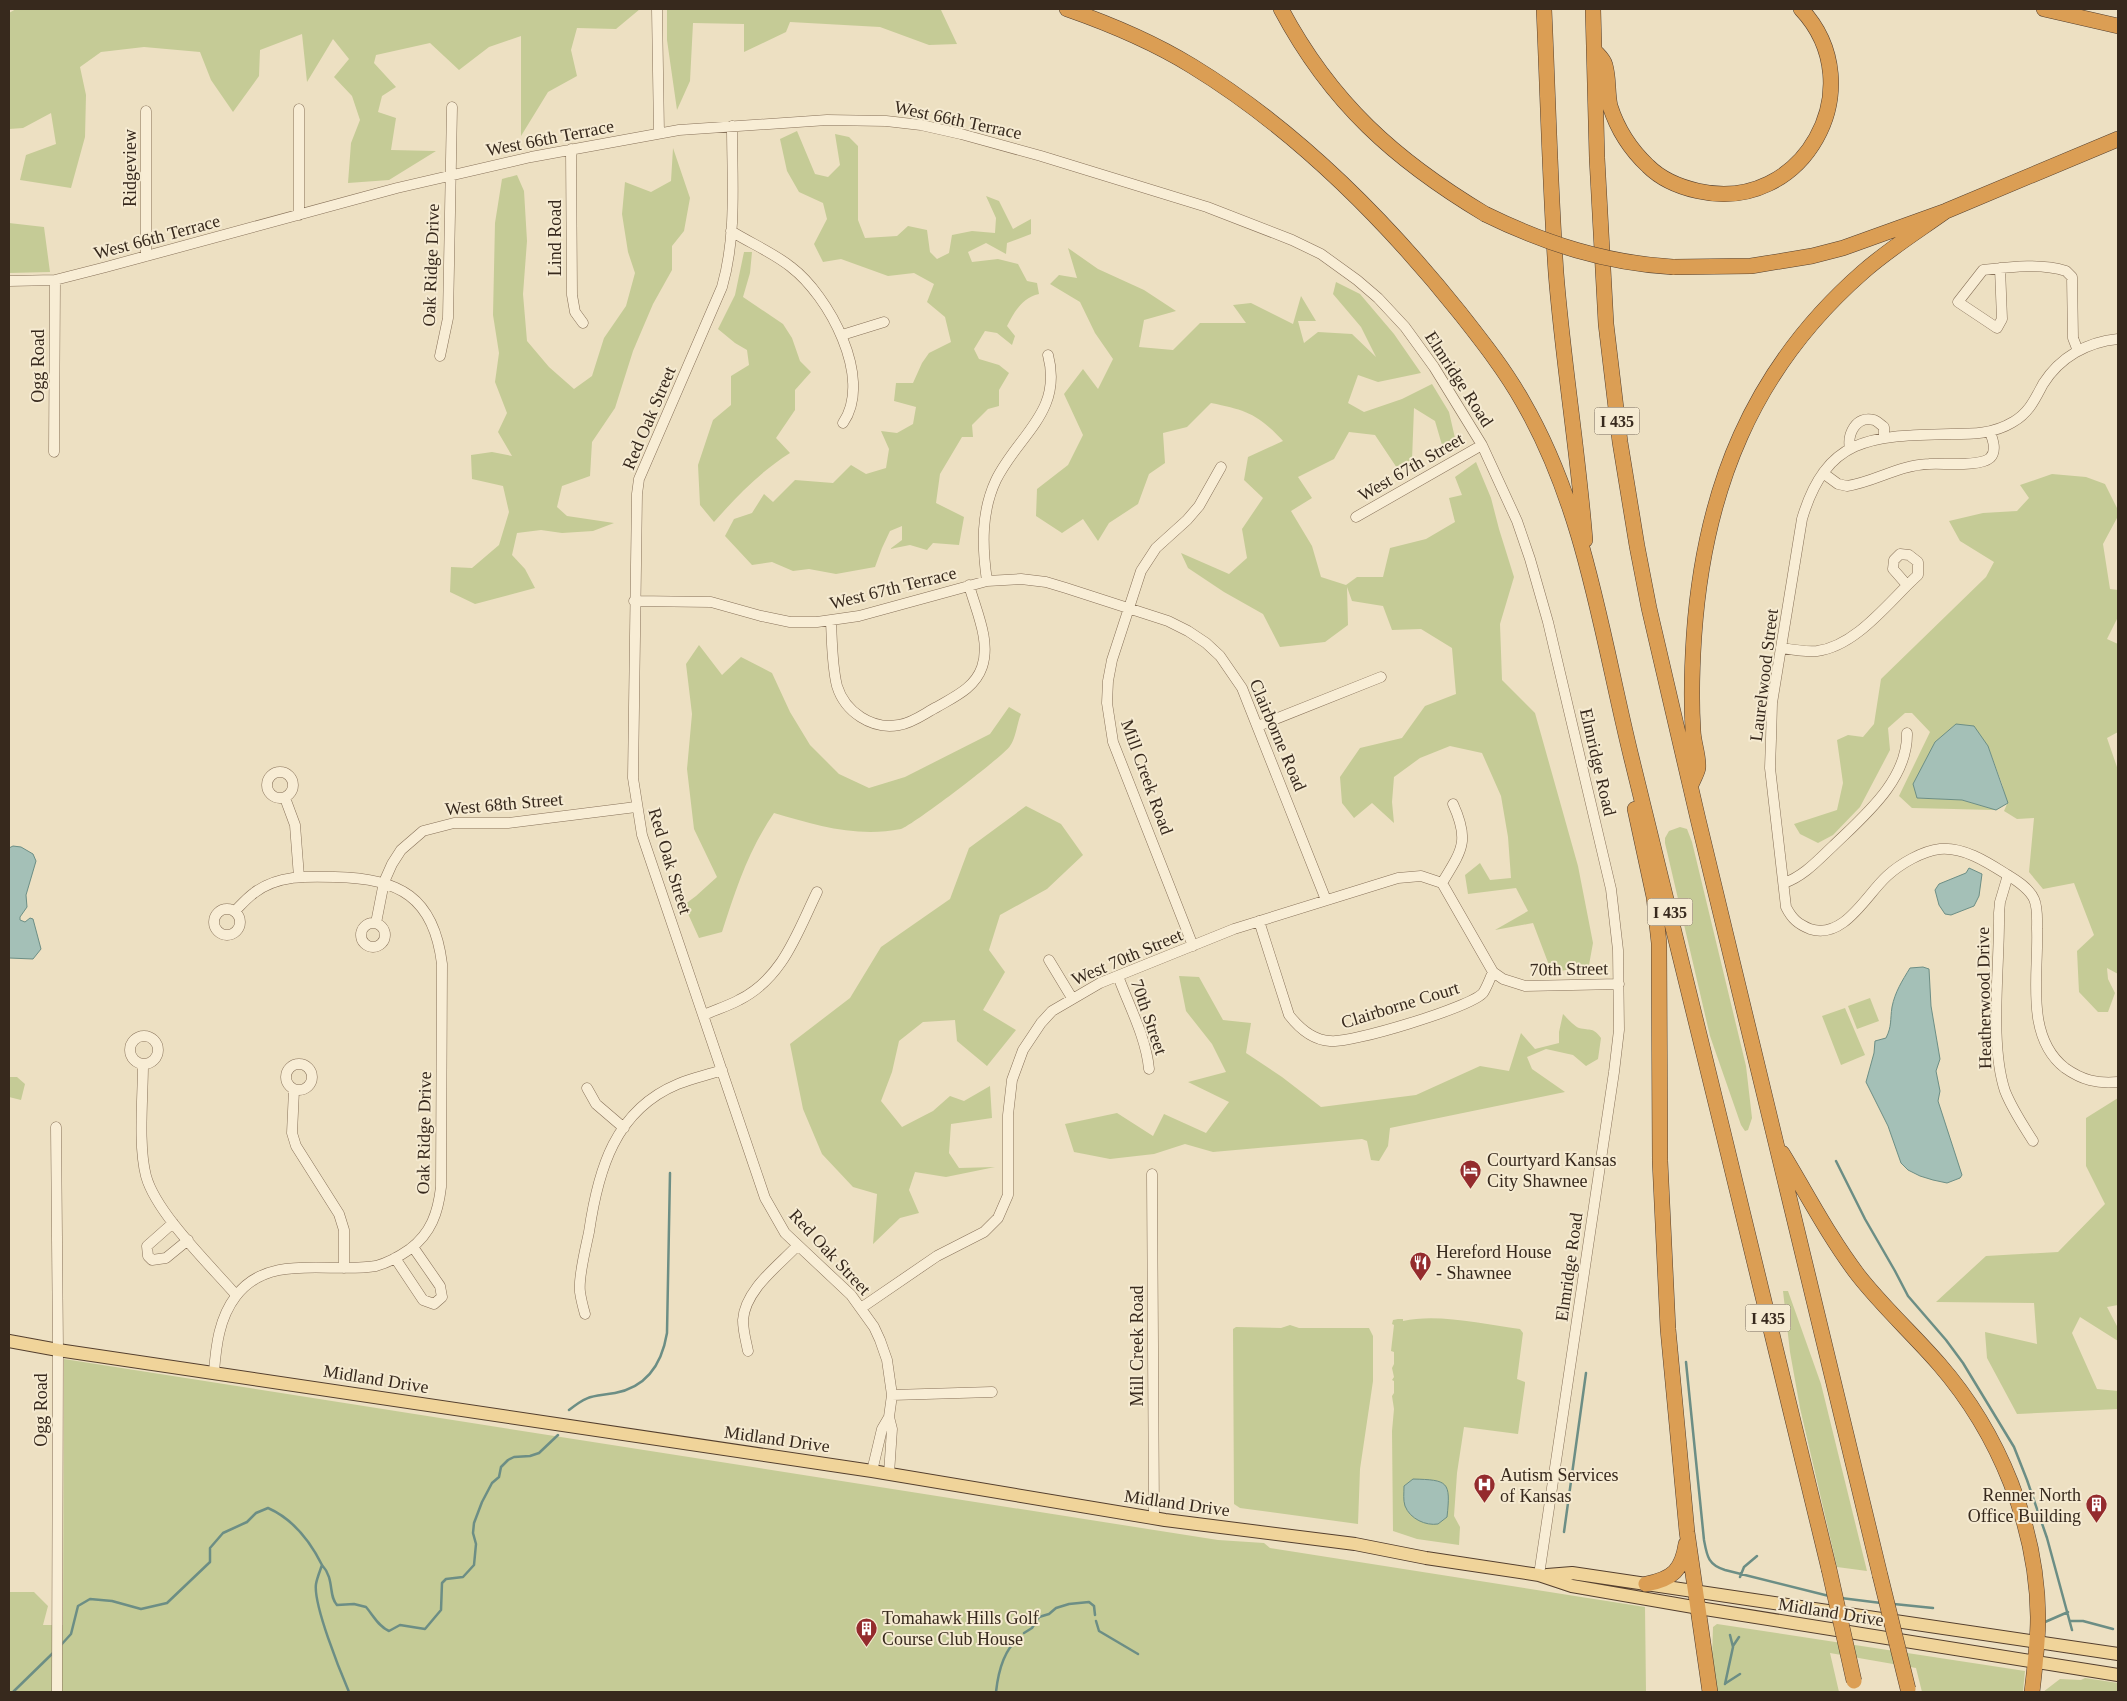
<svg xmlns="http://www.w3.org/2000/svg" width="2127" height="1701" font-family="'Times New Roman',serif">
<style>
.green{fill:#c5cb96}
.water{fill:#a4c0b7;stroke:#6c8e85}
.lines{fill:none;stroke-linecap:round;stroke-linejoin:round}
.stream{stroke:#6c8e85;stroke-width:2.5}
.minor-casing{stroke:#877159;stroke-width:11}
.major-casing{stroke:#543f2e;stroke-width:14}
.highway-casing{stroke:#543f2e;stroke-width:16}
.minor{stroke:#f8edd5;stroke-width:10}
.major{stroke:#f0d49a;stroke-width:12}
.highway{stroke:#db9e54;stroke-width:15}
.highway-bridge-casing{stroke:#543f2e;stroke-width:16;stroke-linecap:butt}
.highway-bridge{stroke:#db9e54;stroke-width:15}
.labels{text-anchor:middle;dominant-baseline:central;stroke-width:4;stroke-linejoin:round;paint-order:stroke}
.shield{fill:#f5ead1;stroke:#706353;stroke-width:1}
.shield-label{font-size:16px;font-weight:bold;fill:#37291d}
.street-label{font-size:18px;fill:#37291d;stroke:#f5ead1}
.poi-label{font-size:18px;fill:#37291d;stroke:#f5ead1;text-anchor:start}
</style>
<rect width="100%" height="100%" fill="#ede0c2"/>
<!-- green -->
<path class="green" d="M16,9h624l-24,20 -39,-1 -6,22 6,26 -29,16 -27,44v-100l-32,11 -30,23 -29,-27 -54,12 -2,8 22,24 -14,9 -4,16 18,6 -5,32 45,1 -47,29 -41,3 3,-40 9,-23 -8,-24 -18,-19 15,-18 -16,-20 -26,43 -5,-48 -42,16 -1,26 -26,36 -22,-32 -11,-28 -56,-5 -43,5 -21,15 6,28 -1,42 -14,51 -51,-8 6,-25 30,-11 -5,-31 -28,15 -14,1v-116z
M667,9h265l9,1 16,34 -28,1 -49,-18 -90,-5 -4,10 -42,20v-28l-51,-1 -3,58 -13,29 -10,-70z
M797,131l18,43 13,3 12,-12 -5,-31 14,3 9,9v74l7,18 32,-2 11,-10 19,4 3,22 7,7 12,-6 3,-18 20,-4 23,2 1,-15 -10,-22 13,5 14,28 18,-10v15l-24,9 -1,11 -20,-11 -18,9 4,10 26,-3 20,5 9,17 10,2 2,11c-17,4 -24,17 -32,32l8,10 -3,9 -15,-12 -12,-2 -11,18 5,10 20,6 10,8 -10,17v16l-11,3 -16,16 1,12h-11l-22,37 -4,29 28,14 -5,28 -26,-2 -6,7 -17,-5 -20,4 12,-9v-14l-12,5 -8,17 -7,19 -39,7 -27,-5 -16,2 -21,-9 -20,3 -27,-29 9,-17 18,-6 12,-19 9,8 22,-22 38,3 18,-18 15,9 20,-6 3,-19 -8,-18 16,2 16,-9 3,-17 -22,-6 2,-18h17l9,-20 7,-10 22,-11 -6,-25 -18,-15 7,-18 -20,-11 -26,3 -47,-17 -18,3 -9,-18 13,-25 -4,-16 -24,-11 -12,-21 -7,-32z
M673,148l17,50 -6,33 -12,15v24l-19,34 -20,47 -18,57 -23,34 -2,34 -28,10 -5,21 10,9 47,7 -21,8 -31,2 -21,-3 -24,3 -5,22 13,14 10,19 -60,16 -25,-12 1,-25 21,1 27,-23 10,-33 -6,-26 -31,-7 -1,-24 21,-3 20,4 -14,-24 9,-19 -12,-31 4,-29 -6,-38 2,-92 7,-44 15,-4 7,16 3,50 -4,53 4,47 22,26 25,22 18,-13 12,-38 22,-32 9,-33 -7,-21 -6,-38 3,-32 26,10 20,-11z
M9,223l35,4 6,45 -41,1z
M1068,248l30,21 46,21 32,21 -32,9 -5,27 34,3 27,-27h46l-13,-18 18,-2 42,21 8,-28 15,25h-18l6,22 14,-11 34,2 24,23 -15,-30 -28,-33 3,-12 24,12 34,40 27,39 -43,9 -20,-7 -10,28 16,9 38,-13 30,-15 17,28 6,26 -13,7 -7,-24 -21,-13 -2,52 -15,8 -22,-33 -26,-3 -15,27 -36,18 14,21 -21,13 21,35 9,31 25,8 11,-8h26l7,-29 36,-9 29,-17 -6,-24 13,-3 -7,-18 21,-15 15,36 8,31 15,48 -14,47 2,56 33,33 43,153 15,77 -4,22 -37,8 -19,-50 -38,7 33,-19 -12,-23 -48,6 -3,-19 15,-12 10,17 21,-2 -3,-41 -7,-41 -19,-43 -32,-7 -30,12 -26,19 -2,25 2,21 -22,-20 -18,15 -12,-15 -2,-26 20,-29 42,-10 23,-32 31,-12 -4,-46 -31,-19 -29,1 -9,-24 -31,-5 -5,-14 1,38 -23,17 -45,5 -17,-33 -39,-22 -36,-24 -7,-15 48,21 18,-16 -5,-29 21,-31 -19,-18 4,-23 35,-16c-25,-27 -37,-31 -72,-38l-24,24 -24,6 2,30 -16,11 -11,30 -29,19 -11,18 -15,-22 -21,14 -26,-17 1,-27 31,-24 15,-30 -19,-41 19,-25 15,20 15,-30 -18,-26 -15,-31 -30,-18 9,-9 18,3z
M744,252h8l-2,21 -7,24 40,27 9,14 8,23 11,11 -16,18v20l-19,28 14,15c-30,19 -53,43 -76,69l-14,-17 -2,-40 15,-45 18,-15v-29l18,-11 -2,-15 -12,-7 -17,-14 17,-34z
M2052,474l34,3 19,7 13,26v6l-15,28 7,45 8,1v27l-11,22 11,5v88l-11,6 11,32v204l-11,-6 1,11 7,14 -7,19h-10l-19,-20 -2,-41 17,-16 -20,-52 -31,6 -14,-17 5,-54 -17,1 -13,-8 3,-7 -5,-20 -14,-38 -71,52 45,2 34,10 -84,-2 -13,-12 31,-64 -18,-19h-7l-17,15 2,22 -30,57 -27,28 -15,8 -18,-9 -6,-10 43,-14 6,-27 -6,-43 11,-5 15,2 11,-13 7,-45 105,-102 8,-15 -34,-21 -11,-20 34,-8 34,-2 12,-13 -9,-13z
M699,645l23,30 19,-18 31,16 18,39 20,33 29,29 30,14 36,-11 85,-43 19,-27 12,7c-4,9 -5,24 -11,32 -6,10 -100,81 -109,83 -44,9 -86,-4 -127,-16 -26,38 -38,76 -52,119l-23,6 -15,-33 12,-9 21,-19 -23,-48 -7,-60 5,-55 -6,-50z
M1026,806l35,18 22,31 -36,34 -47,26 -11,35 16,22 -22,38 33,20 -29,36 -30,-25 -2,-21 -32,2 -24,19 -7,31 -11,29 21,26 31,-16 17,-15 14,5 26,-15 2,32 -41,6 -2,29 10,15 36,-1 -49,10 -31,-5 -6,18 10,23 -19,5 -27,26 4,-50 -24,-7 -31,-33 -19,-45 -13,-65 60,-46 31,-51 69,-48 19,-51z
M1680,827l7,2 5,13 54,224 6,52 -4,12 -3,1 -4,-6 -31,-89 -45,-193v-5l4,-7z
M1179,976l20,1 24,43 28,3 -5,30 36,24 39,30 95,-12 64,-29 29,5 12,-38 14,16 24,-6v-11l4,-18c4,4 11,12 16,14 12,3 14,-1 22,10l-3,21 -12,7 -13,-11 -27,-6 -19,8 5,12 33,23 -175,36 -2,18 -9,15 -8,-1 -4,-19 -5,-2 -149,13 -28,-8 -31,10 -44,5 -36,-7 -9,-28 52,-11 36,23 11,-22 42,19 23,-31 -41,-20 38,-10 -14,-28 -26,-33z
M1870,998l9,23 -22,8 -9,-23z
M1845,1008l20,47 -24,10 -19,-49z
M9,1077h8l8,7 -4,16 -12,-3z
M2118,1098v207l-11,2 11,21v13l-38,-24 -8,16 25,56 21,2v18l-101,5 -30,-56 -2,-26 52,12 -3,-41 -98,-1 50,-46 72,-4 47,-48 -19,-38v-48z
M1783,1291h5l33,93 46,187 -30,-4 -37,-159 -10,-56z
M1398,1319h5v2c34,-8 80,3 117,8l3,4 -6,46 8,3v2l-7,50 -54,-7 -7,46 -3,43 6,11 -1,18 -42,-6 -24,-8 -1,-100 2,-22 -2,-13 2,-3v-12l-2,-1 2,-3 -2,-9 2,-4v-12l-3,-1 3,-26 -2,-1 1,-4z
M1290,1325l9,3h70l4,8v45l-13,88 -2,55 -118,-16 -6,-4 -1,-175 3,-2 45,1z
M64,1359l1154,181 46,3 6,5 375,59 1,85h-1637v-100h25l14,14 -5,19h20z
M1717,1624l308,47 -2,21h-101l-6,-24 -86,-15 9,39h-122l-5,-34 1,-31z
M2085,1678l33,5v9h-75l17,-13 21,1z"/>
<!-- water -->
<path class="water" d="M1956,724l18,2 14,20 20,57 -12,7 -34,-10 -45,-2 -4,-14 22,-42z
M13,846l8,1 12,7 3,7 -10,34 1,12 -7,10v3l5,2 5,-4 3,1 8,30 -8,10 -24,-1v-110z
M1969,868l13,6 -3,22 -5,10 -23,9 -6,-1 -6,-9 -4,-15 4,-6 27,-11z
M1923,967l6,2 2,37 9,53 -4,12 4,20 -2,10 24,74 -2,3 -13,5 -14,-3 -13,-4 -12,-6 -7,-7 -13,-37 -22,-44 8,-29 1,-12 11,-3c6,-12 4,-18 6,-31 3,-15 10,-26 18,-39z
M1413,1479c35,1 38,2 34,38l-9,7c-12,2 -28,-5 -33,-18 -2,-6 -1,-13 -1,-20z"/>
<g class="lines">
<!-- stream -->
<path class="stream" d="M1836,1161l29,58 30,52 13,25 38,44 17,23 51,84 13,33 20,58 25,92
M1686,1362l18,178c3,16 4,25 21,30l104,26
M569,1410c20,-16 23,-13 46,-17 32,-6 47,-30 52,-60l3,-160
M1564,1532l22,-159
M322,1565c13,14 6,31 15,40l17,-1 12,3c7,8 12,19 23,24l11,-6 25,4 16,-19 1,-27 4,-4 17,-2 11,-12 2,-21 -3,-11 1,-10 8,-21 10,-19 7,-6 2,-10 7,-7 6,-3 16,-1 9,-3 19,-18
M1740,1577l4,-10 13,-11
M1841,1598l40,5
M1894,1604l39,4
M1096,1621l3,10 39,23
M2071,1621h12l30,8
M2045,1622l23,-10
M1024,1633l8,-5 7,-11 10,-3 7,-6 13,-4 20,-2 5,4 1,9
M61,1645l10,-11 7,-28 12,-7 22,2 29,8 26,-6 43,-41v-14l13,-15 24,-11 9,-9 12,-5c25,11 42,33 54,57 -2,6 -5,13 -6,19 -3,20 24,87 33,108
M1733,1646l6,-9
M1726,1683l14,-9
M1725,1684l8,-37 -3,-12
M13,1692l41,-40
M996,1692c2,-18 7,-41 22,-53"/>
<defs>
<path id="minor" d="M657,9l2,124
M732,126c0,53 5,109 -10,161l-83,192 -2,15 -4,284 9,57 123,363 20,35 66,62 23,32 6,13 7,20 5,35 -3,22 -7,12 -10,42
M571,149l1,146 3,17 8,11
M299,215v-106
M731,231c19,12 43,22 60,36 37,28 83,111 52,156
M146,256v-145
M2000,268l2,51 -5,9 -39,-26 25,-32c27,-3 57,-7 83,1l6,6 1,61 5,13
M9,281l46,-1 51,-13 291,-79 134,-31 148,-27 148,-10 59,1 35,4 40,9 80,22 166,51 85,33 29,14 36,26 21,18 27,29 29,40 48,78 35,76 13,38 18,63 63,267 7,61 1,80 -5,42 -75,503
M842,335l42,-13
M2118,339c-31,3 -58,18 -75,45 -8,15 -14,29 -30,38 -20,12 -40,12 -62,12 -76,2 -124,0 -149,85l-30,184 -1,36 -1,29 16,139c6,12 12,17 24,22 34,11 56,-34 77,-53 13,-12 35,-25 53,-27 24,-2 47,13 66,25 10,6 23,14 28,25 4,9 3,20 3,30 2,44 -13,107 28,139 17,12 32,16 53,14
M440,356l8,-38 4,-211
M1850,449c-3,-15 6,-34 24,-29 3,1 7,5 10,7v10
M54,452l1,-172
M1823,473l15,11 9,2c28,-4 51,-21 82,-22 14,-1 51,3 61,-6 7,-7 3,-18 0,-26
M1356,517l126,-72
M987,581c-5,-35 -6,-69 9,-101 22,-45 67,-68 52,-125
M634,601l77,1 50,14 29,6h27l42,-6 128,-35 34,-2 25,3 20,6 102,33 20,10 18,12 14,13 22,32 84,212
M831,621c1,21 1,45 6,65 8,26 35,44 62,39 14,-2 26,-12 38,-18 17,-10 38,-19 45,-40 9,-26 -6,-56 -13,-82
M1782,648c12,2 23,4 35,3 40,-5 73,-51 101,-76v-13l-9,-7 -9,-1 -6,6 -1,9 14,16
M1258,726l123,-49
M267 785a13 13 0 1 1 26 0a13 13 0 1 1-26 0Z
M285,798l10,27 4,52
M2008,875l-8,27 -1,11c1,51 -10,130 6,178 7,18 18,34 28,50
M1442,883c20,-33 28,-42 11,-79
M1784,883c20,-7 34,-23 49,-37 31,-30 75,-66 74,-113
M214 922a13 13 0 1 1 26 0a13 13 0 1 1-26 0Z
M1259,921l30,94c10,13 23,25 41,26 20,3 141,-34 153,-48 4,-6 7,-15 10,-21
M361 935a12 12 0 1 1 24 0a12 12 0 1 1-24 0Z
M376,923l8,-41 8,-18 9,-14 22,-19 31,-8h54l128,-16
M1193,946l-80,-204 -6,-39 1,-22 4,-21 29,-89 15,-23 31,-28 12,-14 22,-39
M1049,960l23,38
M1118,976c11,30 28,61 31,93
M704,1015c11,-5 24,-9 35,-15 44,-22 58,-67 78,-108
M130 1050a14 14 0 1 1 28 0a14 14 0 1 1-28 0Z
M286 1077a13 13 0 1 1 26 0a13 13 0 1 1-26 0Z
M143,1064c0,33 -5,81 3,112 10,37 64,89 90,119
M587,1088l9,16 28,24
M294,1090l-2,43 4,13 43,68 5,16v38
M56,1127l2,223 -1,342
M1152,1174l2,344
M173,1223l-26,23 1,10 4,4 14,-2 22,-18
M395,1258l28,42 11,4 8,-7 -2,-11 -27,-39
M861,1308l76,-52 47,-24 14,-14 10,-23v-80l4,-35 11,-30 18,-27 11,-12 48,-28 134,-54 164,-51 23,-2 21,7 51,89 10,7 22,7 94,-2
M585,1314c-2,-7 -4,-15 -5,-22 -2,-15 6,-45 9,-60 9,-62 26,-122 89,-148 14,-6 30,-9 44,-14
M748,1351c-2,-10 -5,-20 -5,-31 2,-30 35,-54 54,-74
M214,1372c2,-26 5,-54 22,-76 33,-44 95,-22 140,-30 11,-3 24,-10 34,-17 21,-16 28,-36 31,-62l1,-223c-8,-67 -43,-86 -107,-87 -27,-1 -58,-2 -81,16 -7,5 -13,12 -19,18
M892,1395l100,-3
M889,1474l3,-45 -3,-12"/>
<path id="major" d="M9,1341l49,9 814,121 293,49 190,24 71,14 113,17 33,11 127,22 419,67
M1547,1575l25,-2 546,81"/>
<path id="highway" d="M1067,9c43,15 86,33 125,57 103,63 192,152 268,247 22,28 45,57 63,89 63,109 79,237 109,358 67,269 131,540 197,809
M1281,9c50,94 114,151 204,205
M1544,9c4,88 6,176 12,264 7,89 22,178 29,267
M1593,9l4,149 9,166 14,118 17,104 12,62 49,211 182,756
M2044,9l74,17
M1594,50c3,4 10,9 11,15 4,13 2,27 5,41 7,22 21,44 38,60 13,13 32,21 50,25 105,24 176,-104 103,-182
M1673,267l78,-1 61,-10 31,-8 103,-37 172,-72
M1691,785c2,-5 6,-12 7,-17 1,-12 -5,-26 -5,-38 -2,-31 -1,-63 1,-94 10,-146 58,-267 169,-364 26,-23 55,-41 83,-61
M1635,809l19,88 5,46 1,218 8,168 19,203 23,160
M1782,1153c25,41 47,84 76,122 25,32 55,59 81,89 60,69 98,162 99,253 0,25 -3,50 -6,75
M1646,1584c27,-5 36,-14 40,-40"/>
</defs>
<!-- minor casing -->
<use href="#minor" class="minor-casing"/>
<!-- major casing -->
<use href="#major" class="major-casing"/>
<!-- highway casing -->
<use href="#highway" class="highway-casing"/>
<!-- minor -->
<use href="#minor" class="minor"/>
<!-- major -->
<use href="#major" class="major"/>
<!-- highway -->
<use href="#highway" class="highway"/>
<defs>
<path id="highway-bridge" d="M1485,214c61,30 121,49 188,53
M1829,1569l25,112
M1880,1575l28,114"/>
</defs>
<!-- highway-bridge casing -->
<use href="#highway-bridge" class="highway-bridge-casing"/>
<!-- highway-bridge -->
<use href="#highway-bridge" class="highway-bridge"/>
</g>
<!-- icons -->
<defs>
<symbol id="hotel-pin" viewBox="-11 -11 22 30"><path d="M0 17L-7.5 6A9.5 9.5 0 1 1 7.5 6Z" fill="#942b2d" stroke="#f5ead1"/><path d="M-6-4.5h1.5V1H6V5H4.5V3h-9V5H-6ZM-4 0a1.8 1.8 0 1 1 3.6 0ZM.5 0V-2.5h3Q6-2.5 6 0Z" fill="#fff"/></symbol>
<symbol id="restaurant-pin" viewBox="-11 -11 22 30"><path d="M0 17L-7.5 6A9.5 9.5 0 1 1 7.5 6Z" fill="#942b2d" stroke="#f5ead1"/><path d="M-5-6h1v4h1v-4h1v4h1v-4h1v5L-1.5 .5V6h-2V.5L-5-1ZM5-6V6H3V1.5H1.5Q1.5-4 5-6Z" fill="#fff"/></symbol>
<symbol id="hospital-pin" viewBox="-11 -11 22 30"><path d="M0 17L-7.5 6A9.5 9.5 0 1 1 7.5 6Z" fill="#942b2d" stroke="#f5ead1"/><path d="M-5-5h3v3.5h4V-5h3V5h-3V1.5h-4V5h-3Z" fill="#fff"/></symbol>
<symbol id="building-pin" viewBox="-11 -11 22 30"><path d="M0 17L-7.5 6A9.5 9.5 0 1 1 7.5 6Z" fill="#942b2d" stroke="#f5ead1"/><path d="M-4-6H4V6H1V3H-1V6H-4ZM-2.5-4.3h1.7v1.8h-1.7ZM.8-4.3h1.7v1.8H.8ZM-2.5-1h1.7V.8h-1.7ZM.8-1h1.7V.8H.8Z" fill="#fff"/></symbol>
</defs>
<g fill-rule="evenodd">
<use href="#hotel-pin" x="1458" y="1158" width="25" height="34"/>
<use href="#restaurant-pin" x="1408" y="1250" width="25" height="34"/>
<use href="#hospital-pin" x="1472" y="1472" width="25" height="34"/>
<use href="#building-pin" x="2084" y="1492" width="25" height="34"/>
<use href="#building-pin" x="854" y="1616" width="25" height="34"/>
</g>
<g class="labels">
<!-- shield labels -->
<g class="shield">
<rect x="1594.5" y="407.5" width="45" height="27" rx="4"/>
<rect x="1647.5" y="898.5" width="45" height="27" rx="4"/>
<rect x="1745.5" y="1304.5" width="45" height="27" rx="4"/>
</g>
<g class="shield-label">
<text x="1617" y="421">I 435</text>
<text x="1670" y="912">I 435</text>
<text x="1768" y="1318">I 435</text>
</g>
<!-- street labels -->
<g class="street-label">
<text transform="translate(958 120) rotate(12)">West 66th Terrace</text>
<text transform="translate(550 138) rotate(-11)">West 66th Terrace</text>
<text transform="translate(130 168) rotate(-90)">Ridgeview</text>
<text transform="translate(157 237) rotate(-15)">West 66th Terrace</text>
<text transform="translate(555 238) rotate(-90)">Lind Road</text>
<text transform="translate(431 265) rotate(-88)">Oak Ridge Drive</text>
<text transform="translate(38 366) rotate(-90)">Ogg Road</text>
<text transform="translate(1459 379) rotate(57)">Elmridge Road</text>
<text transform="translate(649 418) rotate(-67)">Red Oak Street</text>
<text transform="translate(1411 467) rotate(-30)">West 67th Street</text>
<text transform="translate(893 588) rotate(-14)">West 67th Terrace</text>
<text transform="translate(1764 675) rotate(-83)">Laurelwood Street</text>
<text transform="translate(1278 735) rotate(67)">Clairborne Road</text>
<text transform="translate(1598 762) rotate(77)">Elmridge Road</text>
<text transform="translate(1147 777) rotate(70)">Mill Creek Road</text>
<text transform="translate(504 804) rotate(-5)">West 68th Street</text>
<text transform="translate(670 861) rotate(73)">Red Oak Street</text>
<text transform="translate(1127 957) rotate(-23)">West 70th Street</text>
<text transform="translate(1569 969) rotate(-1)">70th Street</text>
<text transform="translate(1984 998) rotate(-91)">Heatherwood Drive</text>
<text transform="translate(1400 1005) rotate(-17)">Clairborne Court</text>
<text transform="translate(1149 1017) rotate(71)">70th Street</text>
<text transform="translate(424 1133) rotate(-89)">Oak Ridge Drive</text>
<text transform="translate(830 1252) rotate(47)">Red Oak Street</text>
<text transform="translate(1569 1267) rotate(-82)">Elmridge Road</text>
<text transform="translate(1137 1346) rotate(-90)">Mill Creek Road</text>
<text transform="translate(376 1379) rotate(9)">Midland Drive</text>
<text transform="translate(41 1410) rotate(-90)">Ogg Road</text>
<text transform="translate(777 1439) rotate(8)">Midland Drive</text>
<text transform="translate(1177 1503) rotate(8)">Midland Drive</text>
<text transform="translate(1831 1612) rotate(9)">Midland Drive</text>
</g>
<!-- poi labels -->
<g class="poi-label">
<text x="1487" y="1160">Courtyard Kansas<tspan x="1487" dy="21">City Shawnee</tspan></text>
<text x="1436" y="1252">Hereford House<tspan x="1436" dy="21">- Shawnee</tspan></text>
<text x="1500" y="1475">Autism Services<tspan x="1500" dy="21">of Kansas</tspan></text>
<text x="2081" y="1495" text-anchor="end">Renner North<tspan x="2081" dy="21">Office Building</tspan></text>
<text x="882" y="1618">Tomahawk Hills Golf<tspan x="882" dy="21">Course Club House</tspan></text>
</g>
</g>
<!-- border -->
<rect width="2127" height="1701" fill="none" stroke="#37291d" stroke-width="20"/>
</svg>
